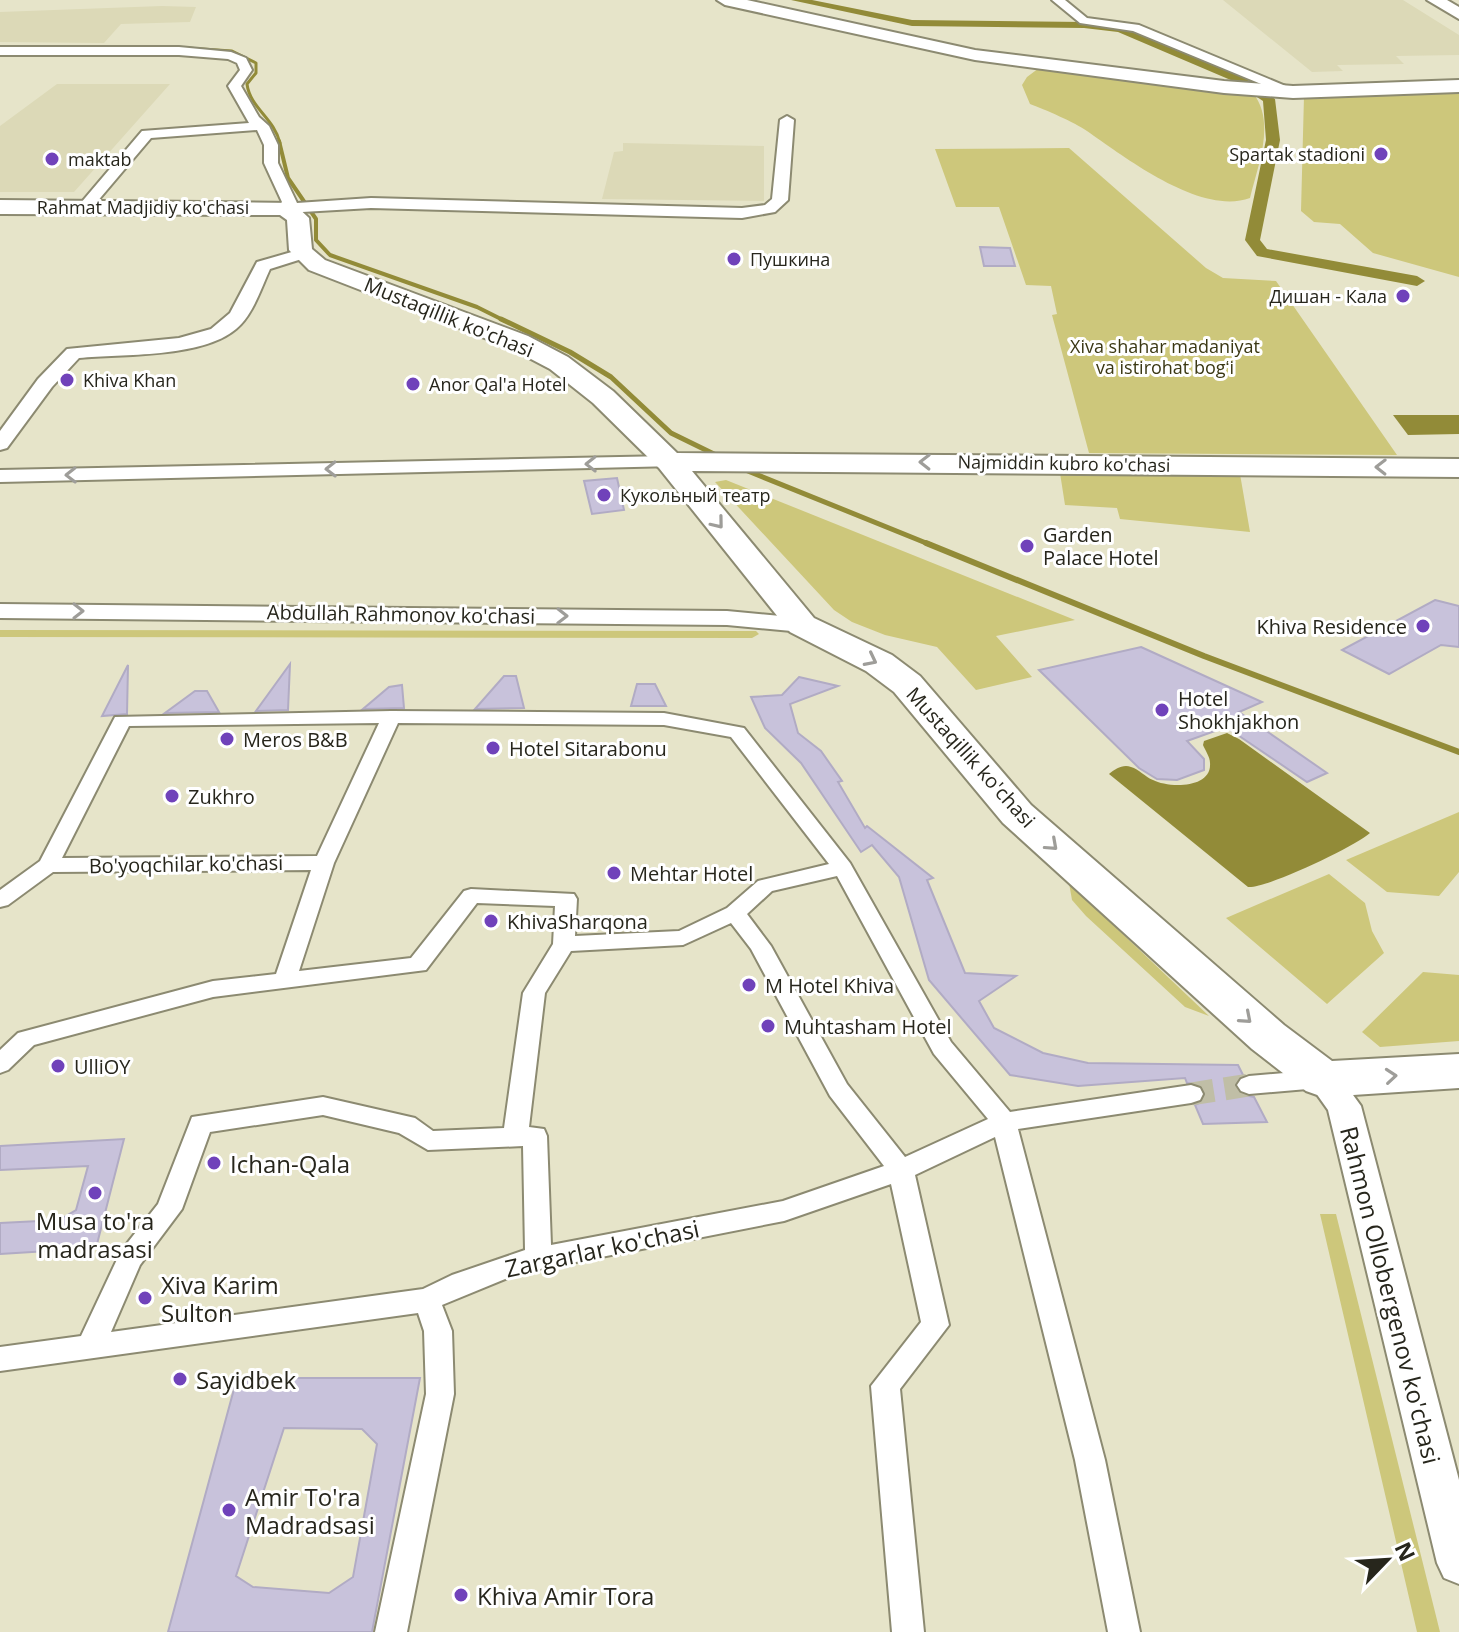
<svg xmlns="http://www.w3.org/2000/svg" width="1459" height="1632" font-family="'Open Sans',sans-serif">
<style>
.built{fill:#dcd9b7}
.green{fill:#cdc77b}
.water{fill:#928b38}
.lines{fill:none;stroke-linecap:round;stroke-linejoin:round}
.stream-far3{stroke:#928b38;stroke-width:3}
.stream-far2{stroke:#928b38;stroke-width:4}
.stream-far1{stroke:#928b38;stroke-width:5}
.stream{stroke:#928b38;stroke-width:6}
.canal{fill:#928b38;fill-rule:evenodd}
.building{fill:#c8c2db;stroke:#b1abc4;stroke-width:2;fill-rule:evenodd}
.pedestrian-tunnel{stroke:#c0bea6;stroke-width:23;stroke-dasharray:23 11;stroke-linecap:butt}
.pedestrian-casing{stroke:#8c8a71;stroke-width:4}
.minor-casing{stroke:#8c8a71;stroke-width:4}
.secondary-casing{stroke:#8c8a71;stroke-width:4}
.pedestrian{fill:#fff;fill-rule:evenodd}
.minor{fill:#fff;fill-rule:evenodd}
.secondary{fill:#fff;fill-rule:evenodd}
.oneway{stroke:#9e9d99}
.poi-dot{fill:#7042ba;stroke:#fff;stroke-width:3}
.labels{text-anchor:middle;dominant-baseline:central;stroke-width:6;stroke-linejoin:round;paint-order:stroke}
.far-poi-label{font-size:18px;fill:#27261c;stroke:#fff;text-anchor:start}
.far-street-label{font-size:18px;fill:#27261c;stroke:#fff}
.far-park-label{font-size:18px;fill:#3a3713;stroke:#fff}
.street-label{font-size:20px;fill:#27261c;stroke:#fff}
.poi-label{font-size:20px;fill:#27261c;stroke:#fff;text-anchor:start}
.near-poi-label{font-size:24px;fill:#27261c;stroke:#fff;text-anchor:start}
.near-street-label{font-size:24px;fill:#27261c;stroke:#fff}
</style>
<rect width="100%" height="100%" fill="#e6e4c9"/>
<!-- built -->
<path class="built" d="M1223,0h180l56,35v20l-63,1 8,8 -67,1 6,6 -31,1z
M162,6l34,1 -6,15 -69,2 -17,19 -104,-1v-30z
M57,84h113l-96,108h-74v-66z
M623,143l141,3v55l-162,-2 12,-47 9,-1z"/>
<!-- green -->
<path class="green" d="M1039,68l214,25c23,29 5,72 -3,105 -49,18 -124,-40 -163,-67 -13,-9 -41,-21 -57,-27l-8,-19 5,-8z
M1459,90v187l-86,-24 -33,-29 -26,-2 -13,-11 3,-115z
M1069,148l137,120 17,10 53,3 121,174 -308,-2 -37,-138 5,-1 -6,-28 -25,-1 -27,-78h-43l-21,-58z
M1060,473l180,1 10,58 -130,-13 -3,-11 -52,-3z
M726,480l349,140 -79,16 36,41 -56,13 -39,-43 -52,-12 -33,-13 -18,-12 -119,-128z
M0,630l756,1 3,3 -7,4 -752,-1z
M1459,812v60l-20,24 -52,-4 -41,-32z
M1329,874l36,29 7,28 12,22 -57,51 -101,-86z
M1069,883l140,133 -24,-9 -99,-91 -14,-16z
M1423,972l36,3v66l-79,6 -18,-15z
M1320,1214h16l104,418h-23z"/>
<!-- water -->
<path class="water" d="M1393,415h66v19l-51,1z
M1227,733l12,6 131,94c-14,13 -104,56 -122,54l-139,-113c6,-5 14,-10 22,-7 8,2 14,10 22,13 15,8 59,9 57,-17 0,-6 -5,-13 -7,-18l1,-4z"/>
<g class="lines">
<!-- stream-far3 -->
<path class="stream-far3" d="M0,47h46
M187,48l45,3 24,12v10l-9,11c3,24 27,34 33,59"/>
<!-- stream-far2 -->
<path class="stream-far2" d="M279,141l9,37 28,41v21l14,15 147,52 28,14"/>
<!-- stream-far1 -->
<path class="stream-far1" d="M501,319l69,33 41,25 60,56 47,23
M743,469l188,76"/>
<!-- stream -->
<path class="stream" d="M926,543l278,113 255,96"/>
<!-- canal -->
<path class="canal" d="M791,0h21l100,20 172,2 36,4 121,49 34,24 5,41 -20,100 7,9 150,27 8,5 -8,5 -160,-30 -12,-16 21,-100 -3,-39 -30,-20 -115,-49 -34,-4 -172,-2z"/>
</g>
<!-- building -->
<path class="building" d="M980,247l30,1 5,18h-31z
M617,478l7,32 -32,4 -8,-33z
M1435,600l24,6v41l-18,-2 -52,29 -47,-24z
M1141,647l121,55 -23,10 88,61 -20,9 -81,-55 -39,14 17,18v11l-27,10 -20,-1 -18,-11 -100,-98z
M290,664l-2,46 -32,1z
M128,665l-1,49 -25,2z
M504,676h12l8,32 -49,1z
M799,677l39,9 -48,18 8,29 23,18 21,30 -4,1 27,46 2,-2 66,52 -6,2 38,93 51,3 -37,25 15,27 49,25 45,10 150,2 5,10 -9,12 6,7 14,3 13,25 -64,2 -8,-19 8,-4 3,-8 -5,-8 -14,-2 -2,-5 -107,8 -68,-11 -81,-95 -30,-103 -27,-32 -11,7 -60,-89 -36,-35 -14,-31 31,-2z
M637,684h18l11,22h-35z
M402,685l2,23 -41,1 26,-22z
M195,691h12l12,21 -54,1z
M124,1139l-28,109 -96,6v-31l59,-3 17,-10 12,-44 -88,4v-24z
M237,1378h183l-48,254h-204zM284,1428l78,1 15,15 -24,133 -24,16 -76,-6 -17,-11z"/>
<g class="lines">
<!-- pedestrian-tunnel -->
<path class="pedestrian-tunnel" d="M1191,1094l58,-9"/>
<defs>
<path id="pedestrian" d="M391,711l273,2 80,15 106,135 101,179 59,70 181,-27 9,3 3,6 -3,6 -9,3 -173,26 87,331 35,172h-32l-33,-172 -80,-323 -80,38 34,150 -49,64 24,243h-32l-21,-246 50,-64 -30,-138 -107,37 -264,52 -78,32 10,26 2,63 -47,238h-32l51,-238 -2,-63 -6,-18 -418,58v-24l81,-11 40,-85 37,-47 34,-87 131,-20 92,21 18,13 71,-3 19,-135 30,-49 2,-38 -78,-3 -51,67 -213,27 -179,48 -26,25 -8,3v-23l18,-17 195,-52 63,-7 35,-104 -258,2 -45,33 -8,2v-17l40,-29 75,-144zM379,723l-62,133 -255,2 67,-132zM398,723l266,2 67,12 98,127 -71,17 -31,27 -48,23 -104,5 2,-37 -3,-5 -103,-5 -7,2 -53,67 -112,13 35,-108zM837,876l97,178 54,65 -83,38 -58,-73 -76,-138 -24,-32 25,-23zM731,923l20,26 79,147 54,70 -101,35 -232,44 -4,-109 -3,-7 -15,-2 16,-134 26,-42 112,-6zM323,1115l76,18 29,17 95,-4 2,104 -73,25 -29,14 -312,43 29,-67 42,-56 28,-77z
M1319,1070l8,3 4,6 -4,6 -8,3 -70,6 -8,-3 -4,-6 4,-6 8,-3z"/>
<path id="minor" d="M1052,0h13l22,18 52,7 161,67 -12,3 -155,-64 -53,-8z
M0,47h179l52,5 15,6 6,12 -11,16 18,31 10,9 9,19v18l19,40 74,-5 371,10 23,-3 7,-6 8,-79 7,-4 7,4 -6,80 -13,12 -33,6 -371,-10 -86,5 -8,-5 5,-6 -18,-39v-18l-7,-15 -106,8 -61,72h-10v-6l62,-73 107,-8 -21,-37 12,-16 -3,-7 -9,-4 -49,-4h-179z
M302,249l6,2 2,3 -2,3 -38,12c-9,19 -17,46 -34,60 -34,29 -114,25 -157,29l-27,29 -45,61 -7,2v-19l38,-52 29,-30 112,-11 32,-9 19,-16 27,-51z
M669,456l7,2 3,4 -3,4 -676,16v-12z
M0,604l727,7 75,7 9,2 3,5 -3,5 -9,2 -75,-7 -727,-7z
M1323,1067l12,3 26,36 98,374v104l-15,-6 -7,-15 -109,-453 -22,-31 5,-9z"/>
<path id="secondary" d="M717,0h30l228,50 249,31 69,5 166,-6v12l-166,6 -69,-5 -249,-33 -250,-55z
M1427,0h20l12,7v12z
M0,200l293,3 16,15 3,31 13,11 203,76 40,21 45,34 64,62 782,6v18l-767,-6 122,147 78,37 28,21 111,129 253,220 48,36 127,-7v34l-136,9 -17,-6 -54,-42 -249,-226 -109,-131 -28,-21 -76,-39 -131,-164 -66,-65 -43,-34 -40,-21 -201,-78 -20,-20 -2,-30 -7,-5 -280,-1z"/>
</defs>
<!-- pedestrian casing -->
<use href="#pedestrian" class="pedestrian-casing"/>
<!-- minor casing -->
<use href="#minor" class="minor-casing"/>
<!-- secondary casing -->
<use href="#secondary" class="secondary-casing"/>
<!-- pedestrian -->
<use href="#pedestrian" class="pedestrian"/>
<!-- minor -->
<use href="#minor" class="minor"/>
<!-- secondary -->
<use href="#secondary" class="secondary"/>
</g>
<!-- one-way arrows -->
<defs><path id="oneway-chevron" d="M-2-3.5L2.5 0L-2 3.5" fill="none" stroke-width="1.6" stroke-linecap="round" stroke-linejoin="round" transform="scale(2)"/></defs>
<g class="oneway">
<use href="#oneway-chevron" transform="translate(925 462) rotate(-179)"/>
<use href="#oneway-chevron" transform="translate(591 464) rotate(179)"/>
<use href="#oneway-chevron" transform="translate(1381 467) rotate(-179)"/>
<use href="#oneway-chevron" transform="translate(331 469) rotate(179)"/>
<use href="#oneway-chevron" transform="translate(71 475) rotate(179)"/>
<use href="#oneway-chevron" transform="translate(718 523) rotate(51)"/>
<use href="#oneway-chevron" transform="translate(78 611)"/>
<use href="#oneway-chevron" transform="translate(562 616) rotate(1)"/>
<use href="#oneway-chevron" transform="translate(871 660) rotate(27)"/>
<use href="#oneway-chevron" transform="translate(1052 845) rotate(42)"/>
<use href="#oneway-chevron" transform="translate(1246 1018) rotate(41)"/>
<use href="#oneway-chevron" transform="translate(1391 1076) rotate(-5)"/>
</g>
<!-- markers -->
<g class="poi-dot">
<circle cx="1381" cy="154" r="8"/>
<circle cx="52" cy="159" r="8"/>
<circle cx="734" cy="259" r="8"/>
<circle cx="1403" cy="296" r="8"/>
<circle cx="67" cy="380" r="8"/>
<circle cx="413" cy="384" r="8"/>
<circle cx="604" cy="495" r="8"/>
<circle cx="1027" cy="546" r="8"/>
<circle cx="1423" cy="626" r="8"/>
<circle cx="1162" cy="710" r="8"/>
<circle cx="227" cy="739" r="8"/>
<circle cx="493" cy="748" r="8"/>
<circle cx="172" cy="796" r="8"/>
<circle cx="614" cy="873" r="8"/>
<circle cx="491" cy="921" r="8"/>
<circle cx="749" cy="985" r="8"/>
<circle cx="768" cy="1026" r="8"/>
<circle cx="58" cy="1066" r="8"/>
<circle cx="214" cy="1163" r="8"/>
<circle cx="95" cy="1193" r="8"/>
<circle cx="145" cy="1298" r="8"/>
<circle cx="180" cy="1379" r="8"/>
<circle cx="229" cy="1510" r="8"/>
<circle cx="461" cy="1595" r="8"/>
</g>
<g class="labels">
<!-- far-poi labels -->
<g class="far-poi-label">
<text x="1365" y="154" text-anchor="end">Spartak stadioni</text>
<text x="68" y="159">maktab</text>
<text x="750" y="259">Пушкина</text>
<text x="1387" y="296" text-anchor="end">Дишан - Кала</text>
<text x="83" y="380">Khiva Khan</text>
<text x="429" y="384">Anor Qal'a Hotel</text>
<text x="620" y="495">Кукольный театр</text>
</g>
<!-- far-street labels -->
<g class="far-street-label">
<text x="143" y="207">Rahmat Madjidiy ko'chasi</text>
<text transform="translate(1064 463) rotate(1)">Najmiddin kubro ko'chasi</text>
</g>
<!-- far-park labels -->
<g class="far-park-label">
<text x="1165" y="346">Xiva shahar madaniyat<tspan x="1165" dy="21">va istirohat bogʻi</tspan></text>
</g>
<!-- street labels -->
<g class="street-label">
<text transform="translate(449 317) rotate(22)">Mustaqillik ko'chasi</text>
<text transform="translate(401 614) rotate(1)">Abdullah Rahmonov ko'chasi</text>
<text transform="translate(971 757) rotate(48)">Mustaqillik ko'chasi</text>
<text transform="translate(186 864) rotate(-1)">Bo'yoqchilar ko'chasi</text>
</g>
<!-- poi labels -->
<g class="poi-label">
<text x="1043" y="534">Garden<tspan x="1043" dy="23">Palace Hotel</tspan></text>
<text x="1407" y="626" text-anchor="end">Khiva Residence</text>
<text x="1178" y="698">Hotel<tspan x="1178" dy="23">Shokhjakhon</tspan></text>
<text x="243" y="739">Meros B&amp;B</text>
<text x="509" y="748">Hotel Sitarabonu</text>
<text x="188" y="796">Zukhro</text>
<text x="630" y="873">Mehtar Hotel</text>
<text x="507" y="921">KhivaSharqona</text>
<text x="765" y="985">M Hotel Khiva</text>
<text x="784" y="1026">Muhtasham Hotel</text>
<text x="74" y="1066">UlliOY</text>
</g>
<!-- near-poi labels -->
<g class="near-poi-label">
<text x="230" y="1163">Ichan-Qala</text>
<text x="95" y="1220" text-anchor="middle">Musa to'ra<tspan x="95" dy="28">madrasasi</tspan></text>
<text x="161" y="1284">Xiva Karim<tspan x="161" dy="28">Sulton</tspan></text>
<text x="196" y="1379">Sayidbek</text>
<text x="245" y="1496">Amir To'ra<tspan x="245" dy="28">Madradsasi</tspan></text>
<text x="477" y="1595">Khiva Amir Tora</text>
</g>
<!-- near-street labels -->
<g class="near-street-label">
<text transform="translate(602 1248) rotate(-12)">Zargarlar ko'chasi</text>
<text transform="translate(1391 1295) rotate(76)">Rahmon Ollobergenov ko'chasi</text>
</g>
</g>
<!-- north arrow -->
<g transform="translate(1387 1560) rotate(65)" stroke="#ffffff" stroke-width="6" paint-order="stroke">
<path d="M0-6L14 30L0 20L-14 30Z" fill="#27261c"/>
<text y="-12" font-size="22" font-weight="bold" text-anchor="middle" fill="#27261c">N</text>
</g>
</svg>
